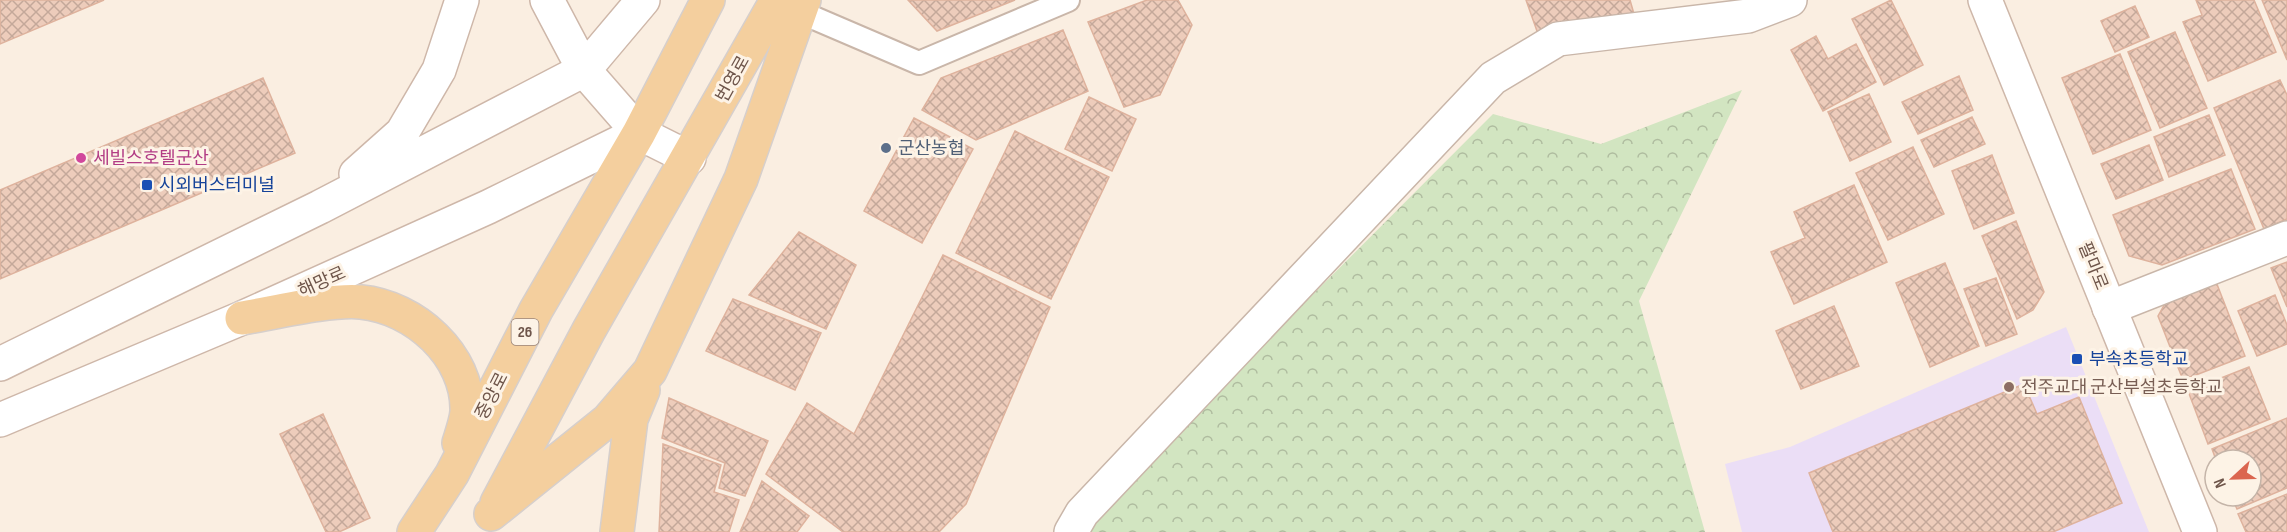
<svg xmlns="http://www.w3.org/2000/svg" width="2287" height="532" font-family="'Sofia Sans Condensed','Noto Sans KR',sans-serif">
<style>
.education{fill:#ebdef6}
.forest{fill:url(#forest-crowns)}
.building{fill:url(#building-cross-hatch);stroke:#deb29d;stroke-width:1.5}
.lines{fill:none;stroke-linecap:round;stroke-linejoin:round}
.lane-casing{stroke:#c9b6a9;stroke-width:26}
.street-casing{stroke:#c9b6a9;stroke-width:36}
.secondary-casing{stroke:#ceb7a9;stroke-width:36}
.primary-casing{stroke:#d6cfcc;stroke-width:36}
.lane{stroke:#fff;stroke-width:22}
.street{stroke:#fff;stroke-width:33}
.secondary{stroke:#fff;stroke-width:33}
.primary{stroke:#f4cf9e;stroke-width:33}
.service-dot{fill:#5c6f8a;stroke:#fdf3e6;stroke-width:2}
.hotel-dot{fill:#d1479c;stroke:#fdf3e6;stroke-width:2}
.transit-dot{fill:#1a4fb4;stroke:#fdf3e6;stroke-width:2}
.education-dot{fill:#8d6e63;stroke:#fdf3e6;stroke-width:2}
.labels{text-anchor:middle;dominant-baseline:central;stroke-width:6;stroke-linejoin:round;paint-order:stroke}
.shield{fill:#fdf3e6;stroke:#998479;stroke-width:1.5}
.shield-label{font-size:16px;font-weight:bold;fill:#6e554a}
.street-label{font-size:18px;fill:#6e554a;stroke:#fdf3e6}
.service-label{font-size:18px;fill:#4e5e75;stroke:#fdf3e6;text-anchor:start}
.hotel-label{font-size:18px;fill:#b23c85;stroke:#fdf3e6;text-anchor:start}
.transit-label{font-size:18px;fill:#164399;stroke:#fdf3e6;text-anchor:start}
.education-label{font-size:18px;fill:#785e54;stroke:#fdf3e6;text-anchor:start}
</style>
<defs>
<pattern id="forest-crowns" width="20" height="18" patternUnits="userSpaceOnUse" patternTransform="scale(1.5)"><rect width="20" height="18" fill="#d2e5c1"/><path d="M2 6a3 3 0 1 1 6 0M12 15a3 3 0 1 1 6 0" fill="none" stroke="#afbc9f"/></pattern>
<pattern id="building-cross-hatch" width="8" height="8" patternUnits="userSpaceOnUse" patternTransform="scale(1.5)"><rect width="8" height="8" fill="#edccbb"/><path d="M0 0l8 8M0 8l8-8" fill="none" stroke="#c4a89a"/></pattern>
</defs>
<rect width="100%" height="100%" fill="#faeee1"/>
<!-- education -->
<path class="education" d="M2066,327l83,205h-407l-17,-68 65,-17z"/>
<!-- forest -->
<path class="forest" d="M1742,90l-103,211 66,231h-616l15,-28 389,-390 108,30z"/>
<!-- building -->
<path class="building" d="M0,0h104l-104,44z
M908,0h107l-78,31z
M1147,0h31l14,25 -32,70 -36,12 -36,-85z
M1526,0h104l4,14 -96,20z
M1891,0l32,65 -39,20 -32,-66z
M2196,0h58l22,52 -68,29 -25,-59 19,-7z
M2262,0h25v60z
M2135,6l14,31 -34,15 -14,-31z
M1063,30l25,61 -112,49 -54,-30 19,-32z
M2175,32l32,76 -47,20 -32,-76z
M1816,36l12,23 28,-15 20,38 -53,29 -32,-61z
M2120,54l31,76 -58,24 -31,-76z
M1959,76l14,34 -55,24 -16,-32z
M263,78l32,75 -295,126v-89z
M2280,80l7,15v124l-23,10 -50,-121z
M1869,94l22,48 -41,19 -22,-49z
M1089,97l47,22 -24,52 -47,-22z
M2209,115l16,40 -56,22 -15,-40z
M1972,117l13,27 -51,23 -13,-27z
M914,118l59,31 -51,94 -58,-32z
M1015,131l94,46 -58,122 -95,-46z
M2149,145l14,35 -47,19 -15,-35z
M1913,147l31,67 -56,26 -32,-67z
M1992,155l22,58 -40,16 -22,-58z
M2231,169l24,60 -93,36 -33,-9 -16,-41z
M1854,185l33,77 -93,42 -23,-52 34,-14 -11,-26z
M2016,221l28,71 -11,18 -16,9 -35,-83z
M799,232l57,33 -30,64 -77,-34z
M943,255l107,52 -84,197 -27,28h-96l-77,-58 41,-71 47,31z
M2287,262v45l-16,-39z
M1945,263l34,83 -49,21 -34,-84z
M2213,274l32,82 -62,24 -25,-64 14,-25z
M1996,278l21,56 -31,12 -22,-57z
M2275,295l12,30v19l-30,12 -19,-45z
M733,299l88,34 -26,57 -89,-39z
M1834,306l25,60 -58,23 -25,-58z
M2249,367l21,52 -62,25 -20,-53z
M2024,384l13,30 42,-17 43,106 -69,29h-220l-24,-59z
M669,398l99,43 -23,55 -26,-8 6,-25 -63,-25z
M323,414l47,104 -31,14h-13l-46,-98z
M2287,418v70l-50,21 -6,-13h20v-36h-35l-4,-11z
M663,444l58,21 -7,27 25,8 -10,32h-70z
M762,481l47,35 -12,16h-57z
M2287,494v38h-41l-8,-18z"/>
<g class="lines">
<defs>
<path id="lane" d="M800,12l119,51 149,-63"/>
<path id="street" d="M2109,308l178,-70
M1071,532l11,-19 411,-435 65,-39 190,-23 42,-16"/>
<path id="secondary" d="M547,0l37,70 55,63 50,25
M1985,0l215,532
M356,174l46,-41 37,-63 23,-70
M0,364l320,-157 264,-137 59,-70
M0,420l242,-102 246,-111 151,-74"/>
<path id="primary" d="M242,318c31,-5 89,-19 119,-16 53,5 108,53 106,110 -1,10 -5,21 -8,31
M497,503l92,-173 188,-330
M491,514l117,-94 42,-49 91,-192 63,-179
M414,532l38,-58 84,-164 103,-177 69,-133
M617,532l14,-113 12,-29"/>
</defs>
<!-- lane casing -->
<use href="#lane" class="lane-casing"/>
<!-- street casing -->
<use href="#street" class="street-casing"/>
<!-- secondary casing -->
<use href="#secondary" class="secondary-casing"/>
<!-- primary casing -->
<use href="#primary" class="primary-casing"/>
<!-- lane -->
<use href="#lane" class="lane"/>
<!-- street -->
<use href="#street" class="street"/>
<!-- secondary -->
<use href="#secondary" class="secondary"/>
<!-- primary -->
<use href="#primary" class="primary"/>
</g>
<!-- markers -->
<circle class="service-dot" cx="886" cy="148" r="6"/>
<circle class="hotel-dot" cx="81" cy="158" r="6"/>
<g class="transit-dot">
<rect x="141" y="179" width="12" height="12" rx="3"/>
<rect x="2071" y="353" width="12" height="12" rx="3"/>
</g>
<circle class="education-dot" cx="2009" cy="387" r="6"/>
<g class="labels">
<!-- shield labels -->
<rect class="shield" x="511.5" y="319" width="27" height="26" rx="4.5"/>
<g class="shield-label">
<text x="525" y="332">26</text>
</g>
<!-- street labels -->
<g class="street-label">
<text transform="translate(733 79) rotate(-61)">번영로</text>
<text transform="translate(2093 266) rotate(68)">팔마로</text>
<text transform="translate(322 282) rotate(-24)">해망로</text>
<text transform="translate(492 396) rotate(-63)">중앙로</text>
</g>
<!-- service labels -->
<g class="service-label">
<text x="898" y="148">군산농협</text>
</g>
<!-- hotel labels -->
<g class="hotel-label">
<text x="93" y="158">세빌스호텔군산</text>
</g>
<!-- transit labels -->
<g class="transit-label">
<text x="159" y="185">시외버스터미널</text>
<text x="2089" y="359">부속초등학교</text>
</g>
<!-- education labels -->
<g class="education-label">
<text x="2021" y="387">전주교대 군산부설초등학교</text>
</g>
</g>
<!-- north arrow -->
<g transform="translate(2233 478) rotate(248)"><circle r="28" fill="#fdf3e6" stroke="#c4b4a8" stroke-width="1.5"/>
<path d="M0-4.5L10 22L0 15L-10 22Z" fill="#db664f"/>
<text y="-9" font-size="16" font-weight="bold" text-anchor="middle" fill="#6e554a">N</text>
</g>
</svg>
